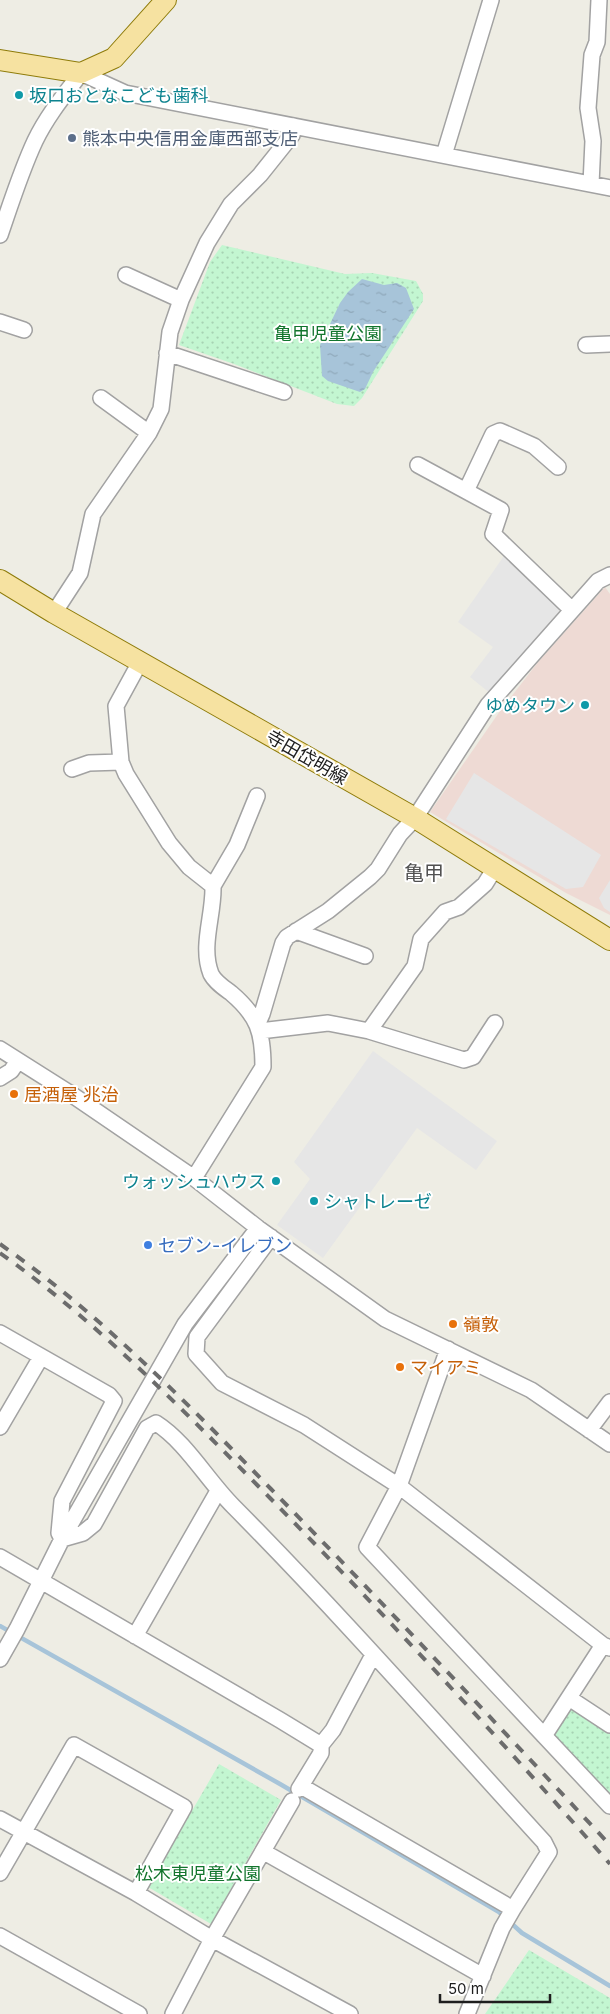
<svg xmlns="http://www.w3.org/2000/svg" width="610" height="2014" font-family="Inter,'Noto Sans JP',sans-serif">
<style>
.commercial{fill:#eedad4}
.park{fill:url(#park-dots)}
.parking{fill:#e6e6e6}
.water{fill:url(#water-ripples)}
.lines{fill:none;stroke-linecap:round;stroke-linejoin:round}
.stream{stroke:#a7c4d9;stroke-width:4.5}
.minor-casing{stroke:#a2a2a2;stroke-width:18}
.major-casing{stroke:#8e7b09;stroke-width:22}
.minor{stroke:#fff;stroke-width:15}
.major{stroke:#f6e2a1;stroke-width:20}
.rail{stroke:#6c6c6c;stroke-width:4;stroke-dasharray:10 10;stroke-linecap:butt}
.culture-dot{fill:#0f9aa8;stroke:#fff;stroke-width:2}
.service-dot{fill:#5c6f8a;stroke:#fff;stroke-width:2}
.food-dot{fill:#e8710a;stroke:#fff;stroke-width:2}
.shop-dot{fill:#3f7fe0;stroke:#fff;stroke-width:2}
.labels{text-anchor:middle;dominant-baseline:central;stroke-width:4;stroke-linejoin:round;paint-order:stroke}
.culture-label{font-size:18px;fill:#0d838f;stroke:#fff;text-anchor:start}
.service-label{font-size:18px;fill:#4e5e75;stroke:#fff;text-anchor:start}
.park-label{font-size:18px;fill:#12752d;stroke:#fff}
.street-label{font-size:18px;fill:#1e1e1e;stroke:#fff}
.food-label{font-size:18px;fill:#c56008;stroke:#fff;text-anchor:start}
.shop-label{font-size:18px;fill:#366cbe;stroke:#fff;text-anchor:start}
.quarter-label{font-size:20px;fill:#515151;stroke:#fff}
</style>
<defs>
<pattern id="park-dots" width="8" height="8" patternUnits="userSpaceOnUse" patternTransform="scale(1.25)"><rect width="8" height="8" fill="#c3f6d1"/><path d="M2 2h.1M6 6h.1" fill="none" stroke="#a7d2b3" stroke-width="1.8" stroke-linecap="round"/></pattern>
<pattern id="water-ripples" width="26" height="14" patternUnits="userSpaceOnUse" patternTransform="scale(1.25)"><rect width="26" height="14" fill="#a7c4d9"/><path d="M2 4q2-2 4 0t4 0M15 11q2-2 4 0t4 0" fill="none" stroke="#8fa8ba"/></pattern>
</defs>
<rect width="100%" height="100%" fill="#eeede4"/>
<!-- commercial -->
<path class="commercial" d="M605,587l5,7v321l-44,-22 -136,-81 70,-101 39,-50z"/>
<!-- park -->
<path class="park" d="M222,245l123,29 27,-1 44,8 7,13v7l-61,97 -8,8 -17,-2 -103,-40 -55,-19 31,-83z
M576,1708l34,22v66l-58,-60 15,-27z
M219,1764l62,36 -70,124 -63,-37z
M529,1950l81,48v16h-125z"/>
<!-- parking -->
<path class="parking" d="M506,553l55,56 -70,85 -21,-17 23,-30 -35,-25z
M474,773l127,82 -18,32 -17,2 -120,-70z
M610,880v32l-6,-4 -5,-10z
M373,1051l124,90 -21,29 -59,-42 -94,130 -46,-33 33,-46 -16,-17z"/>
<!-- water -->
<path class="water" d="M362,279l22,6 13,-2 9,5 8,21 -41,63 -8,17 -5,3 -32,-11 -6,-5 -2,-31 20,-42 8,-11z"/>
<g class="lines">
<!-- stream -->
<path class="stream" d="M0,1626l280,158 195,114 24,14 23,21 88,53"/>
<defs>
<path id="minor" d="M444,155l47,-155
M591,184l2,-43 -5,-33 4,-53 5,-13 2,-42
M0,235c11,-32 21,-64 35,-94 12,-25 30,-47 46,-68l44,20 485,95
M126,275l55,25
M0,322l24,8
M586,345l24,-1
M167,353l117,39
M101,398l48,35
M418,465l48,26
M558,467l-24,-21 -34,-15 -7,3 -27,57 35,19 -8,24 79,76
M54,613l26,-40 13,-59 56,-81 12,-24 9,-77 11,-32 26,-57 24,-39 29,-29 32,-40 2,-9
M140,662l-24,44 5,56 5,12 43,69 20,24 24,19c1,29 -13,60 -2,88 4,8 13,14 20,19 27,23 32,39 32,74l-69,111
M72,769l17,-6 32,-1
M213,886l24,-41 20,-49
M296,931l69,25
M258,1023l4,-9 21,-71 4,-6 41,-26 42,-34 8,-8 22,-35 15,-16 73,-113 110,-124 12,-6
M260,1031l68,-8 41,8 95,29 9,-3 22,-34
M369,1031l46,-65 6,-27 24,-27 14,-5 26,-23 10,-16
M0,1049l68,43 126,86 64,50 127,91 146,71 79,54
M0,1078l11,-7 7,-10
M271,1237l-74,100 -1,17 26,29 82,42 95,61 204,159 7,3
M0,1333l109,62 5,6 -52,100 -3,32 3,6 21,-6 11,-9 53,-96 9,-5c30,19 51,57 77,83 107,108 208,223 311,336l5,10 -36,57
M448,1349l-49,137 -32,61 243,259
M0,1427l41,-70
M589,1430l21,-28
M0,1557l280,163 41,25v8l-22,36
M135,1636l83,-145
M0,1659l17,-30 45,-90 123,-215 73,-96
M569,1698l41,27
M544,1736l59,-91
M321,1745l12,-15 40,-75
M301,1786l212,123 -11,19 -35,86
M0,1819l136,74 76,46 138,75
M264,1852l219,124
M0,1873l74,-128 110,62 -48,86
M0,1936l139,78
M173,2014l39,-75 80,-138"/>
<path id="major" d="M0,60l81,13 33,-15 52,-58
M0,580l54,33 361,205 195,122"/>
</defs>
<!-- minor casing -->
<use href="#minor" class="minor-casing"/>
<!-- major casing -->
<use href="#major" class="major-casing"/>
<!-- minor -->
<use href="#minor" class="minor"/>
<!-- major -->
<use href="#major" class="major"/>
<!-- rail -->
<path class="rail" d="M0,1244c100,70 186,158 271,245 115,117 227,236 339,356
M0,1253c100,71 184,158 270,245 117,119 230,241 340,366"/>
</g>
<!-- markers -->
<g class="culture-dot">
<circle cx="19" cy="95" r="5"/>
<circle cx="585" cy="705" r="5"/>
<circle cx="276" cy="1181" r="5"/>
<circle cx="314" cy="1201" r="5"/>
</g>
<circle class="service-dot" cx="72" cy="138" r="5"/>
<g class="food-dot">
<circle cx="14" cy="1094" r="5"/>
<circle cx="453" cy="1324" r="5"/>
<circle cx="400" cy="1367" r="5"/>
</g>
<circle class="shop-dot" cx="148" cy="1245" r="5"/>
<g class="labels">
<!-- culture labels -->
<g class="culture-label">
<text x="29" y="95">坂口おとなこども歯科</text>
<text x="575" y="705" text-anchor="end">ゆめタウン</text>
<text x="266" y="1181" text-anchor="end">ウォッシュハウス</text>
<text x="324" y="1201">シャトレーゼ</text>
</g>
<!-- service labels -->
<g class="service-label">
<text x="82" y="138">熊本中央信用金庫西部支店</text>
</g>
<!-- park labels -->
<g class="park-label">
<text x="328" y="333">亀甲児童公園</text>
<text x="198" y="1873">松木東児童公園</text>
</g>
<!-- street labels -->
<g class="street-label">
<text transform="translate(307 757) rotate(30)">寺田岱明線</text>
</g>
<!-- food labels -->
<g class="food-label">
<text x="24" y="1094">居酒屋 兆治</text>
<text x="463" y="1324">嶺敦</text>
<text x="410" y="1367">マイアミ</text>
</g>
<!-- shop labels -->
<g class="shop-label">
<text x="158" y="1245">セブン-イレブン</text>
</g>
<!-- quarter labels -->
<g class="quarter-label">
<text x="424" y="873">亀甲</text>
</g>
</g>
<!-- scale -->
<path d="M440 1994v8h110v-8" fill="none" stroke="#1e1e1e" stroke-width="2.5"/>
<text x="448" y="1994" font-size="15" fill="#1e1e1e" stroke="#ffffff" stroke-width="4" paint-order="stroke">50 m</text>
</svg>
